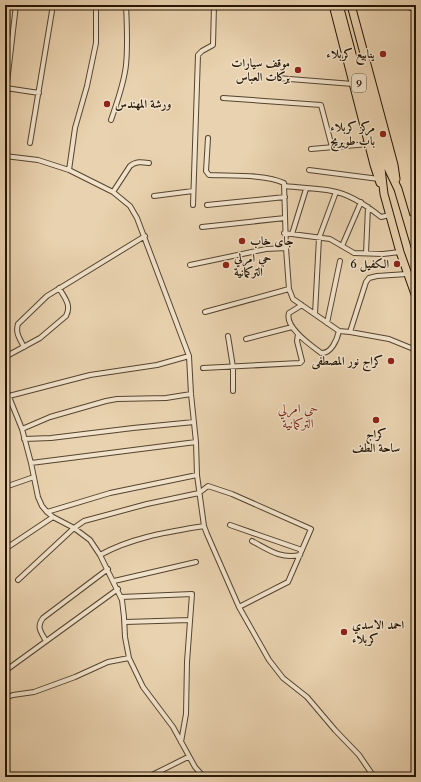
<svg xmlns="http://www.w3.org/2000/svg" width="421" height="782" font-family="Cardo,Amiri,serif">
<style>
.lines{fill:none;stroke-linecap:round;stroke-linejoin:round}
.street-casing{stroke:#55442f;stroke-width:6}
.highway-casing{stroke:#241504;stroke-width:9}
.street{stroke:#f1e2cb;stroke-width:4}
.highway{stroke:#e9d2af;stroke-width:7}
.poi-dot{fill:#8f2418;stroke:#f1e2cb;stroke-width:1.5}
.labels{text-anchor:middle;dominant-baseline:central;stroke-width:3;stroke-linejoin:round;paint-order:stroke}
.shield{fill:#f1e2cb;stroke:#625240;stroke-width:1}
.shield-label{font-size:11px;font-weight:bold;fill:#241504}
.poi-label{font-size:12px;font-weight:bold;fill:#241504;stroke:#f1e2cb;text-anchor:end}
.neighbourhood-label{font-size:13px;fill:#7a1f14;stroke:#f1e2cb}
</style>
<rect width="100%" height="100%" fill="#e9d2af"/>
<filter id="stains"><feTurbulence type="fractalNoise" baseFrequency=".005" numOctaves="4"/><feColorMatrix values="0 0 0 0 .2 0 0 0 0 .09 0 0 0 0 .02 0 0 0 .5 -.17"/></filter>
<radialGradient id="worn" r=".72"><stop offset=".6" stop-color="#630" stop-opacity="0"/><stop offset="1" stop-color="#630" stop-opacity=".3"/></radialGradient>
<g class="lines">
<defs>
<path id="street" d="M403,5l13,5
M277,78l76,6
M6,88l33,5
M223,98l98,7 11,42
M5,100l11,-95
M111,120c6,-18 13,-36 15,-55 2,-20 1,-40 0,-60
M208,138l-2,33 3,4c21,1 56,-1 75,8l2,65 3,41 4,10 46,32 11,1 39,7 27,11
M30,143l23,-138
M311,149l58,-5
M5,156l33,4 31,10 44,22 17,14 7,12 52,138 2,38 5,48 1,33 7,51 3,8 32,73 30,53 14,18 24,19 28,33 24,25 15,22
M69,170l6,-42 12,-42 9,-43v-38
M309,170l70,9
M285,186c15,2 31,2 47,5 18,3 34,14 49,26l9,-2
M113,192l17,-26c6,-5 12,-4 19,-3
M154,196l39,-5
M193,205l5,-150 4,-4 11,-6 1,-40
M207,205l78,-8
M407,221l9,-6
M202,227l83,-9
M284,233l46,6 24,14 29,1 17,-2
M292,234l14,-45
M342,246l19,-44
M366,253l2,-46
M190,265l76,-16 20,-1
M302,305l-13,8c-5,14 23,33 32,40 10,1 16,-13 18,-22
M205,312l84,-23
M315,314l4,-76 17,-46
M327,323l13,-62
M350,332l16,-50 3,-4 8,-2 30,-2
M228,336l5,31v24
M246,339l46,-12
M24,347c-4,-8 -9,-14 -6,-23l29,-28 98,-60
M5,357l35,-19 26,-22c6,-11 -2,-19 -7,-28
M203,368l97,-5 2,-2 -5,-20 1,-7
M5,387l17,42 9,34 7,34 4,9 5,6 6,5 21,11 16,12 10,15 22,45 2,17 1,20 4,21 14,29 30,40 22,40 9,10
M9,396l81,-21 67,-10 32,-9
M22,429l28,-12 56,-16 11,-2 49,-1 25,-4
M24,439l27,-1 82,-10 61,-6
M31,463l165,-21
M5,487l29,-10
M47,512l63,-19 87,-18
M230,525l72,25
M252,541c17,9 28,18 48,14
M5,549l48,-32
M100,555c33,-18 68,-23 104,-29
M18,580l56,-52 10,-7 63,-17 52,-11 9,-7 24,8 79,35 -23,53 -49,25
M114,581l82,-19
M121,597l71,-3 -5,68 -1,52 -5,28
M125,622l65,-2
M46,641c-5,-9 -10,-14 -3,-23l65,-49
M5,671l113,-82
M5,698l8,-3 21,-3 41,-15 33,-15 21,-4
M5,772l5,5
M148,777l40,-20"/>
<path id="highway" d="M333,5l41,160 6,18
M339,5l41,155 4,34 16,58 16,45
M351,5l43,160 2,14
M359,61l29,107 10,21 18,61"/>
</defs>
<!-- street casing -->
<use href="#street" class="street-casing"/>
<!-- highway casing -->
<use href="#highway" class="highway-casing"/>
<!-- street -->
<use href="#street" class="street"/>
<!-- highway -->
<use href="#highway" class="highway"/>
</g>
<!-- markers -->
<g class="poi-dot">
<circle cx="383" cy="54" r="4"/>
<circle cx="298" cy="70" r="4"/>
<circle cx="107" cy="104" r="4"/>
<circle cx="383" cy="134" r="4"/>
<circle cx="242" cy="241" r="4"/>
<circle cx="397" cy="264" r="4"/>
<circle cx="226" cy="265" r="4"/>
<circle cx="391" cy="361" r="4"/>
<circle cx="376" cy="420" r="4"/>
<circle cx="344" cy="632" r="4"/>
</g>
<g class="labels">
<!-- shield labels -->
<rect class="shield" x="352" y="74" width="14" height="18" rx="3"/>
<g class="shield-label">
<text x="359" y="83">9</text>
</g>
<!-- poi labels -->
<g class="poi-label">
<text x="375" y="54">ينابيع كربلاء</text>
<text x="290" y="63">موقف سيارات<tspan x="290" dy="14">بركات العباس</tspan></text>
<text x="115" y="104" text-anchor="start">ورشة المهندس</text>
<text x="375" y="127">مركز كربلاء<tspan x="375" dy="14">باب طويريج</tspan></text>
<text x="250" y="241" text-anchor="start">جای خاب</text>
<text x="234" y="258" text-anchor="start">حي امرلي<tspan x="234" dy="14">التركمانية</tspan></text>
<text x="389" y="264">الكفيل 6</text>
<text x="383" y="361">كراج نور المصطفى</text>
<text x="376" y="434" text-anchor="middle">كراج<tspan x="376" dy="14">ساحة الطف</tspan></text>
<text x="352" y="625" text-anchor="start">احمد الاسدي<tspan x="352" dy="14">كربلاء</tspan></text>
</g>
<!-- neighbourhood labels -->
<g class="neighbourhood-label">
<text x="298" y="409">حي امرلي<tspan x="298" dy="15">التركمانية</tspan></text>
</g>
</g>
<!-- margin -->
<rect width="421" height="782" fill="none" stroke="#e9d2af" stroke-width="20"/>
<rect x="6" y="6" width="409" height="770" fill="none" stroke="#241504" stroke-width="2"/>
<rect x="10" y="10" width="401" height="762" fill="none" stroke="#241504"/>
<rect width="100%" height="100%" filter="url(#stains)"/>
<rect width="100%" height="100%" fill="url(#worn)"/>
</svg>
